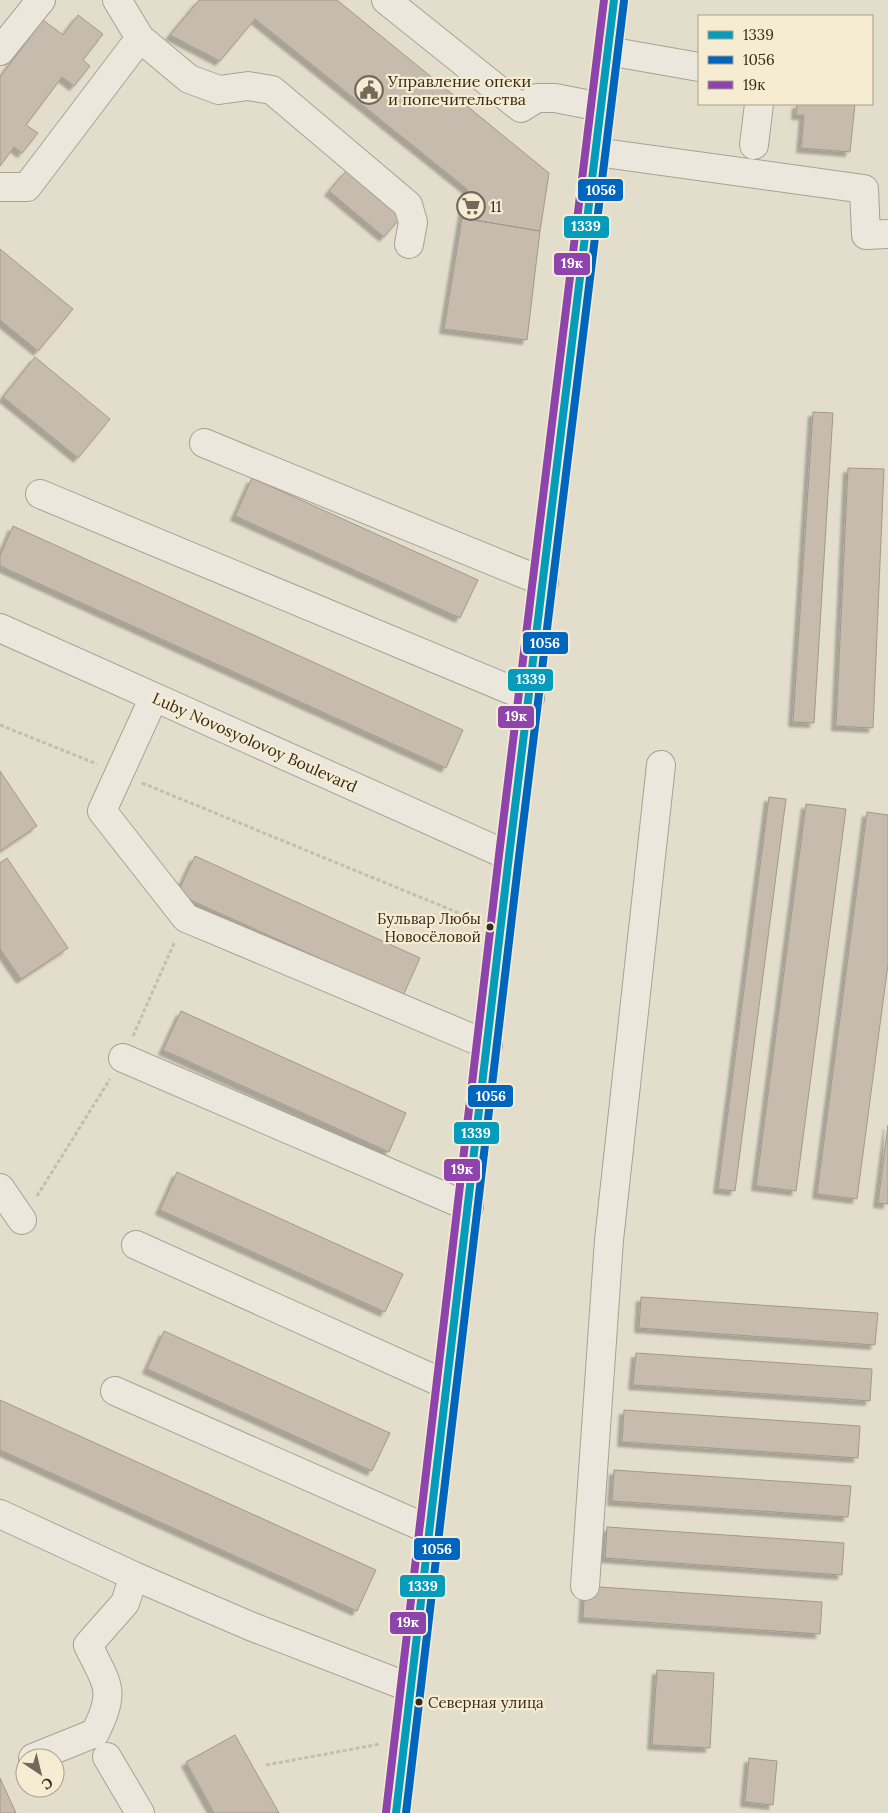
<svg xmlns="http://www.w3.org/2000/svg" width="888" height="1813" font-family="Lora,serif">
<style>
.building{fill:#c7bbad;stroke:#a3998b;filter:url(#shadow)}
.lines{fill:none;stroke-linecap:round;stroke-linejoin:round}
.minor-casing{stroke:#a8a295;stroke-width:30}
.path{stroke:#c3beb4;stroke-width:3;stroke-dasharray:4 2.5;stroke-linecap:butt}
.minor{stroke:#ece7dd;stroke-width:28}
.bus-1-casing{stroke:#f5ecd1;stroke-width:11}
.bus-2-casing{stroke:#f5ecd1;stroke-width:11}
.bus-3-casing{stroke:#f5ecd1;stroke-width:11}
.bus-1{stroke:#059cbc;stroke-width:8}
.bus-2{stroke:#0065bd;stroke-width:8}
.bus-3{stroke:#8e44ad;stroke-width:8}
.bus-dot{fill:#362b1d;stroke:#f5ecd1;stroke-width:2}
.labels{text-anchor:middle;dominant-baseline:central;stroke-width:4.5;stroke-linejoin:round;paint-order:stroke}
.bus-label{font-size:15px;fill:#362b1d;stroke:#f5ecd1;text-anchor:end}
.poi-label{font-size:16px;fill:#362b1d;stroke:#f5ecd1;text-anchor:start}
.street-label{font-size:16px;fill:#362b1d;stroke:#f5ecd1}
.line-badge{stroke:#f5ecd1;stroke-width:2}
.badge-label{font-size:14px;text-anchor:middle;font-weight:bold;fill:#fff}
</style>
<defs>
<filter id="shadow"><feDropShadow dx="-4.5" dy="4.5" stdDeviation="1" flood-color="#0004"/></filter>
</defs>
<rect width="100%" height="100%" fill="#e3ddcc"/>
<!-- building -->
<path class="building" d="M199,0h138l212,173 -9,58 -78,-13 5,-29 -212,-170 -35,42 -50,-26z
M78,15l25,19 -20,26 7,6 -16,20 -12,-9 -36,48 12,8 -16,20 -8,-6 -14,19v-89l43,-57 20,15z
M797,104h58l-5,48 -49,-4 3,-33h-8z
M346,171l55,46 -17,20 -55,-46z
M462,218l78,13 -13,109 -83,-11z
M0,249l73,60 -35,42 -38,-31z
M35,357l75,62 -32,39 -75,-61z
M813,412l20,1 -19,310 -21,-1z
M848,468l36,1 -11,259 -37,-2z
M252,478l226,102 -18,38 -225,-102z
M13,526l450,204 -17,38 -446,-202v-10z
M0,771l37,55 -37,25z
M769,797l17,2 -51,392 -17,-2z
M806,804l40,5 -50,382 -40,-5z
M867,812l21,3v149l-31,235 -40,-5z
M195,856l225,102 -17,38 -226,-102z
M7,858l61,90 -47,31 -21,-30v-86z
M181,1011l225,102 -17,39 -226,-102z
M888,1125v79l-10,-1z
M177,1172l226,102 -18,38 -225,-102z
M641,1297l237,16 -3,32 -236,-17z
M164,1331l226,102 -18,38 -225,-102z
M636,1353l236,16 -2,32 -237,-16z
M0,1400l376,170 -19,41 -357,-161z
M624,1410l236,16 -2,32 -236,-16z
M614,1470l237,16 -3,31 -236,-16z
M607,1527l237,16 -2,32 -237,-17z
M585,1586l237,16 -2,32 -237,-16z
M657,1670l57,3 -4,75 -58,-3z
M235,1735l44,78h-65l-28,-51z
M749,1758l28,3 -4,44 -28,-3z
M0,1778l16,35h-16z"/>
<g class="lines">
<defs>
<path id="minor" d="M386,0l135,108 16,-10h18l46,9
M140,38l49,41 30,11 29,-4 24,4 136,115 5,17 -4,22
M0,51l41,-51
M608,51l91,16
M754,145l5,-41
M596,152l268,37 2,46 22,-1
M0,187h27l113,-149 -23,-38
M204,443l340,139
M40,494l490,204
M0,628l509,228
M154,697l-52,114 84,107 302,127
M123,1058l346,149
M0,1188l22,32
M136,1245l311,140
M115,1391l315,139
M0,1514l134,62 116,50 161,62
M585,1586l24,-346 52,-475
M107,1757l33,56
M33,1758l62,-25c22,-43 12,-48 -7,-88l37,-42 9,-27
M396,1813l113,-957 105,-856"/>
</defs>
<!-- minor casing -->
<use href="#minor" class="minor-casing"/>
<!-- path -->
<path class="path" d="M0,725l97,39
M142,783l334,137
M133,1036l42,-95
M37,1196l73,-117
M266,1765l114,-21"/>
<!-- minor -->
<use href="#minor" class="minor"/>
<defs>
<path id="bus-1" d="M396,1813l113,-957 105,-856"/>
<path id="bus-2" d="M406,1813l113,-956 105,-856"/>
<path id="bus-3" d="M386,1812l113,-957 105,-855"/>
</defs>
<!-- bus-1 casing -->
<use href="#bus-1" class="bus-1-casing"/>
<!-- bus-2 casing -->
<use href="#bus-2" class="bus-2-casing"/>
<!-- bus-3 casing -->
<use href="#bus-3" class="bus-3-casing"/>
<!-- bus-1 -->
<use href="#bus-1" class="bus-1"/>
<!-- bus-2 -->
<use href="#bus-2" class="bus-2"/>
<!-- bus-3 -->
<use href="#bus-3" class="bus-3"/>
</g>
<!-- icons -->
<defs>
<symbol id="civic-ring" viewBox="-11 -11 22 22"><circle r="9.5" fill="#f5ecd1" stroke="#73695a" stroke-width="1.5"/><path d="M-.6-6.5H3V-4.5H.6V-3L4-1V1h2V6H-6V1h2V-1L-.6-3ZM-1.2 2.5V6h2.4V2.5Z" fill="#73695a"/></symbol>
<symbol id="supermarket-ring" viewBox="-11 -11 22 22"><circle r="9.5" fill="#f5ecd1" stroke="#73695a" stroke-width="1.5"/><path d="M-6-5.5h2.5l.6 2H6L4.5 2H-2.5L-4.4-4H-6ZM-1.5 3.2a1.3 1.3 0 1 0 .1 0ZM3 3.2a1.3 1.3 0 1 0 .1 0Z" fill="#73695a"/></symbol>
</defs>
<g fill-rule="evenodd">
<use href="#civic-ring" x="353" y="74" width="32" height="32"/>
<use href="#supermarket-ring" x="455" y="190" width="32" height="32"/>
</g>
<!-- markers -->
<g class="bus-dot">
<circle cx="490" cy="927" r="4.5"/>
<circle cx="419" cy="1702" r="4.5"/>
</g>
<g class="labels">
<!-- bus labels -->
<g class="bus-label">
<text x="481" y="918">Бульвар Любы<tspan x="481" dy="18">Новосёловой</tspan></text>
<text x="428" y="1702" text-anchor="start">Северная улица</text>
</g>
<!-- poi labels -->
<g class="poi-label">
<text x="388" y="81">Управление опеки<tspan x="388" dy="18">и попечительства</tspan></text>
<text x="490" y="206">11</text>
</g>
<!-- street labels -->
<g class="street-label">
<text transform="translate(255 742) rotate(24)">Luby Novosyolovoy Boulevard</text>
</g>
</g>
<g class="line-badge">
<rect x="577" y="178" width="47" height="24" rx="5" fill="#0065bd"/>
<rect x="563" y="215" width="47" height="24" rx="5" fill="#059cbc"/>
<rect x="553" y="252" width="38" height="24" rx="5" fill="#8e44ad"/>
<rect x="522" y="631" width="47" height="24" rx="5" fill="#0065bd"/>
<rect x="507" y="668" width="47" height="24" rx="5" fill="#059cbc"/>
<rect x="497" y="705" width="38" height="24" rx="5" fill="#8e44ad"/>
<rect x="467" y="1084" width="47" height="24" rx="5" fill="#0065bd"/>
<rect x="453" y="1121" width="47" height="24" rx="5" fill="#059cbc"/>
<rect x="443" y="1158" width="38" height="24" rx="5" fill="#8e44ad"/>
<rect x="413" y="1537" width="48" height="24" rx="5" fill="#0065bd"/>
<rect x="399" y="1574" width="47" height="24" rx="5" fill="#059cbc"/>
<rect x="389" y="1611" width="38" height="24" rx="5" fill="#8e44ad"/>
</g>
<g class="badge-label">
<text x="601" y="195">1056</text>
<text x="586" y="231">1339</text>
<text x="572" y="268">19к</text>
<text x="545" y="648">1056</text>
<text x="531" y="684">1339</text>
<text x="516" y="721">19к</text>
<text x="491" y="1101">1056</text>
<text x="476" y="1138">1339</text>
<text x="462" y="1174">19к</text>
<text x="437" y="1554">1056</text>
<text x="423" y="1591">1339</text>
<text x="408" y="1627">19к</text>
</g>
<!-- legend -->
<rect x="698" y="15" width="175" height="90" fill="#f5ecd1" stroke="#a99f89"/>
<rect x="708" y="31" width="25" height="8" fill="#059cbc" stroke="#a99f89"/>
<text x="743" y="40" font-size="15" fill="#362b1d">1339</text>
<rect x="708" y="56" width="25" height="8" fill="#0065bd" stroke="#a99f89"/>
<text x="743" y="65" font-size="15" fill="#362b1d">1056</text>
<rect x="708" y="81" width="25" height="8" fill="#8e44ad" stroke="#a99f89"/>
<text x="743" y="90" font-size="15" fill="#362b1d">19к</text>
<!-- north arrow -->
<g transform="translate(40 1773) rotate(145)"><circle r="24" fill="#f5ecd1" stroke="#a99f89"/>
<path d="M0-4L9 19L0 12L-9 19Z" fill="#73695a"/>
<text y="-8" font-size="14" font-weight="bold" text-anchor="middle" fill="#362b1d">С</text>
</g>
</svg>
